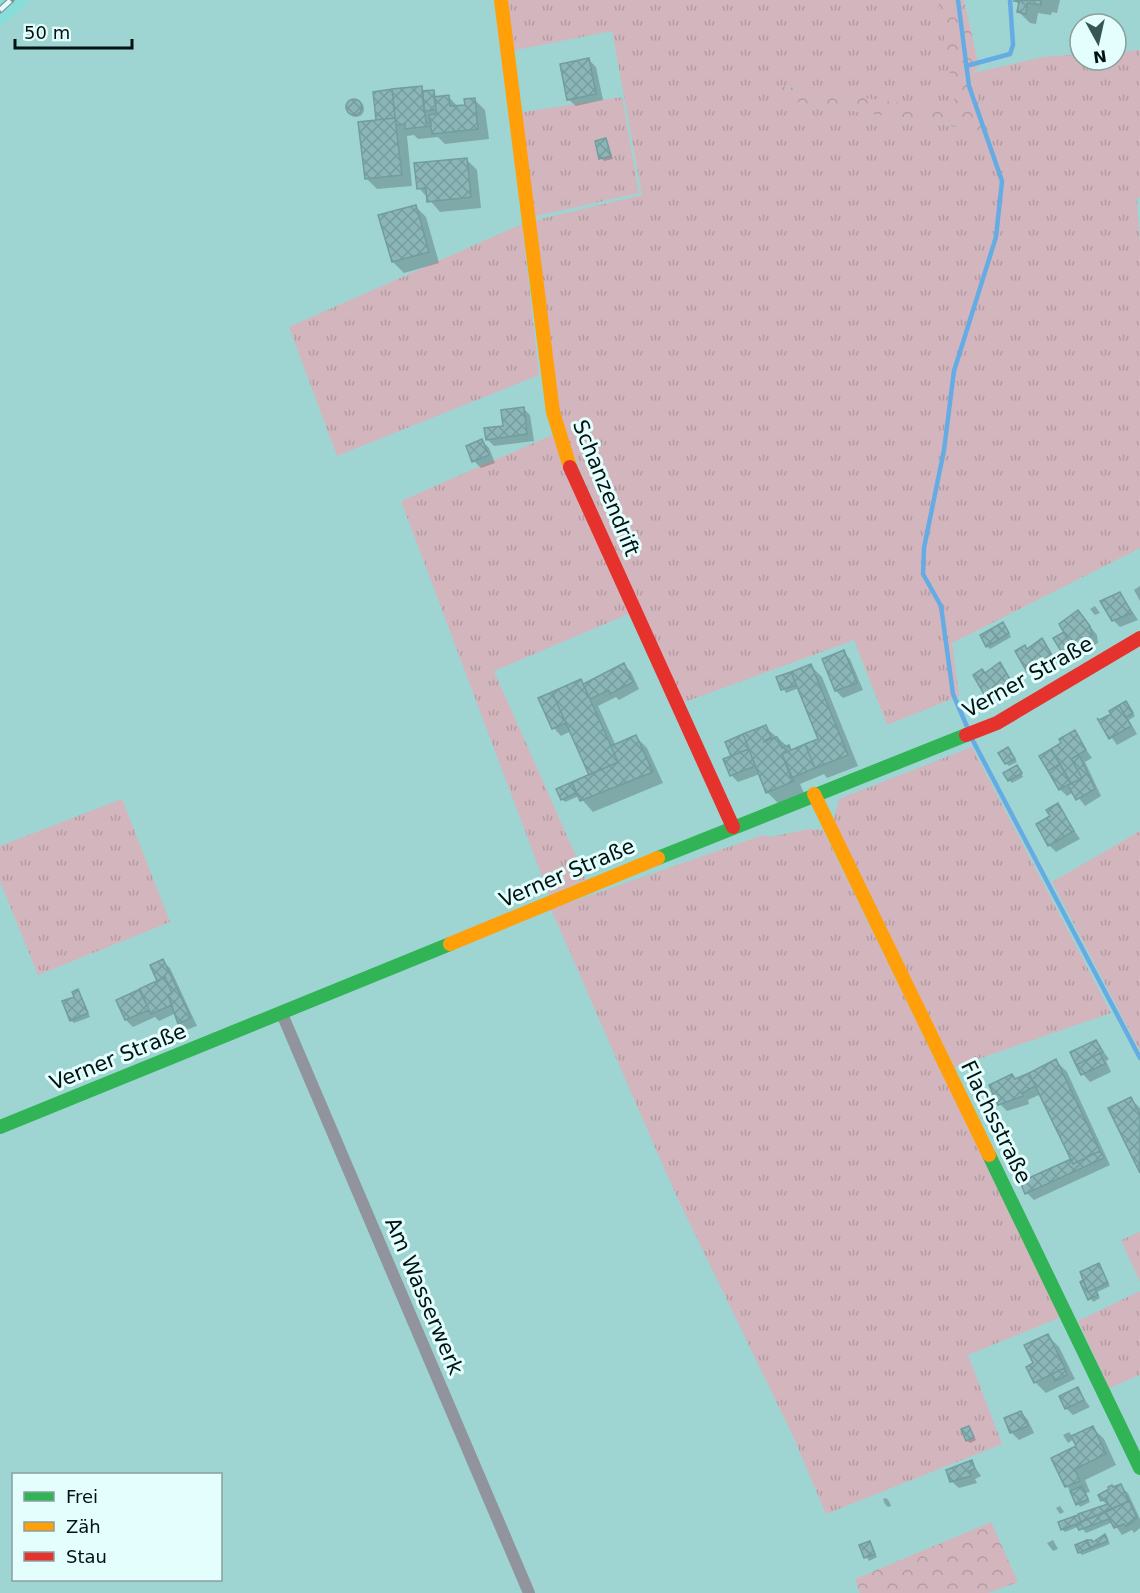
<svg xmlns="http://www.w3.org/2000/svg" width="1140" height="1593" font-family="'DejaVu Sans',sans-serif">
<style>
.built{fill:#86ddd9}
.grass{fill:url(#grass-tufts)}
.forest{fill:url(#forest-crowns)}
.shadow{fill:#0003}
.lines{fill:none;stroke-linecap:round;stroke-linejoin:round}
.stream{stroke:#66ace4;stroke-width:4.5}
.building{fill:url(#building-cross-hatch);stroke:#719d9f;stroke-width:1.5}
.street{stroke:#91949c;stroke-width:12}
.fast{stroke:#30b455;stroke-width:14}
.slow{stroke:#ff9f0a;stroke-width:14}
.jam{stroke:#e5322d;stroke-width:14}
.rail-casing{stroke:#819396;stroke-width:7}
.rail{stroke:#e3fefc;stroke-width:4.5;stroke-dasharray:14;stroke-linecap:butt}
.labels{text-anchor:middle;dominant-baseline:central;stroke-width:6;stroke-linejoin:round;paint-order:stroke}
.street-label{font-size:21px;fill:#001312;stroke:#e3fefc}
</style>
<defs>
<pattern id="grass-tufts" width="24" height="20" patternUnits="userSpaceOnUse" patternTransform="scale(1.5)"><rect width="24" height="20" fill="#d3b6bd"/><path d="M3 7l-1-3M5 7V3M7 7l1-3M15 17l-1-3M17 17v-4M19 17l1-3" fill="none" stroke="#b39ca1"/></pattern>
<pattern id="forest-crowns" width="20" height="18" patternUnits="userSpaceOnUse" patternTransform="scale(1.5)"><rect width="20" height="18" fill="#d3b6bd"/><path d="M2 6a3 3 0 1 1 6 0M12 15a3 3 0 1 1 6 0" fill="none" stroke="#b39ca1"/></pattern>
<pattern id="building-cross-hatch" width="8" height="8" patternUnits="userSpaceOnUse" patternTransform="scale(1.5)"><rect width="8" height="8" fill="#8bb6b8"/><path d="M0 0l8 8M0 8l8-8" fill="none" stroke="#769c9d"/></pattern>
</defs>
<rect width="100%" height="100%" fill="#9ed4d2"/>
<!-- built -->
<path class="built" d="M0,0h31l-31,27z"/>
<!-- grass -->
<path class="grass" d="M505,0h433l19,112 -176,-26 -3,13 211,33 -16,-46 -1,-13 71,-16 37,-3v6h36v-8l24,-2v147l-3,1 3,45v305l-188,95 7,53 -72,29 -33,-85 -172,63 -122,-279 -28,-203 110,-26 -30,-164 -101,20z
M622,97l17,96 -107,24 -15,-104z
M522,224l17,151 -202,81 -48,-129z
M552,435l79,178 -137,58 92,208 -37,16 -148,-394z
M972,747l139,266 -159,55 -119,-245 6,-24z
M122,799l48,123 -132,53 -38,-94v-35z
M809,829l14,1 238,487 -93,38 34,89 -176,70 -34,-80 -117,-241 -124,-284 212,-74 7,2z
M1140,831v220l-88,-169z
M1140,1232v50l-19,-42z
M1140,1291v84l-31,13 -31,-67z"/>
<!-- forest -->
<path class="forest" d="M938,0h26l15,67 -7,6 1,13 16,46 -211,-33 2,-13 176,25z
M991,1522l27,60 -30,11h-128l-5,-14z"/>
<!-- shadow -->
<path class="shadow" d="M1015,0h45l-3,13 -5,-1 -1,3 -13,-2 -2,11 -6,-1 -11,-11 1,-7z
M589,60l7,7 7,33 -27,6 -8,-7z
M421,88l4,4 8,-1 4,7 11,-2 10,11 9,-1 7,-7 11,11 4,29 -44,5 -7,-7 -20,2 -4,-4 -7,1 5,50 -35,3 -11,-11 14,-57 -6,-28z
M348 109a8 8 0 1 1 16 0a8 8 0 1 1-16 0Z
M606,139l7,20 -9,2 -3,-3z
M466,159l11,11 4,38 -41,4 -21,-24z
M415,206l11,11 13,46 -35,10 -11,-11z
M523,408l7,7 4,26 -40,5 -7,-7 18,-12z
M482,441l7,7 6,15 -14,5 -7,-7z
M1140,586v15l-6,-11z
M1120,593l18,27 -18,7 -7,-7z
M1095,606l5,7 -5,2 -5,-6z
M1078,612l19,23 1,8 -6,3 2,4 -6,3 -3,-3 -5,3 -5,-5 -10,5 -3,-3z
M1006,627l5,10 -21,12 -3,-3z
M1042,640l17,24 -23,14 -7,-7 -1,-21z
M843,652l7,7 13,31 -20,8 -7,-7 -12,-31z
M1000,664l17,24 -24,14 -7,-7z
M624,665l7,7 8,17 -20,11 -3,-3 -18,9 18,40 20,-9 11,11 16,35 -70,29 -14,-16 -14,6 -3,-3 -4,-9 32,-14 -19,-45 -10,5 -7,-8 -14,-29 40,-18 5,4z
M811,666l11,11 36,89 -31,12 -3,-4 -24,10 4,9 -26,10 -11,-11 -7,-18 -22,8 -7,-7 2,-18 32,-30 28,24 27,-11 -21,-52 -13,5 -8,-15z
M1126,703l9,13 -6,4 8,14 -20,11 -17,-24z
M1074,732l18,26 -7,4 16,34 -16,10 -11,-14 -7,4 -7,-7 3,-45z
M1008,748l9,14 -8,4 -3,-3z
M1020,770l3,7 -11,6 -3,-3z
M1057,805l23,34 -24,13 -7,-7z
M162,961l8,7 27,58 -11,4 -7,-7 -3,-10 -17,8 -4,-4 -22,10 -7,-7 -8,-19 41,-19z
M78,991l12,26 -16,6 -3,-3z
M1096,1042l13,17 -3,2 5,11 -21,10 -7,-8 -11,-21z
M1056,1061l11,11 43,93 -76,35 -7,-7 46,-33 -32,-66 -13,6 1,4 -22,7 -7,-7 16,-24z
M1131,1099l9,9v62z
M1099,1265l11,21 -13,6 3,6 -7,4 -11,-20z
M1048,1336l11,11 16,32 -29,14 -11,-11v-18z
M1077,1389l13,18 -17,8 -7,-7z
M1021,1412l7,8 6,13 -15,7 -8,-8z
M969,1428l7,12 -6,3 -3,-3z
M1093,1428l11,11 12,26 -31,15 5,12 -4,1 4,9 -10,5 -13,-21 11,-40 -4,-7 -6,4 -5,-8 6,-3 4,5z
M971,1461l10,15 -6,3 2,4 -18,5 -8,-7z
M1120,1486l8,7 12,26v9l-6,5 -2,-3 -10,5 -9,-13 -27,11 -6,-7 -15,6 -3,-3 -2,-6 43,-18 5,1 -6,-6z
M886,1498l3,3 2,5 -3,1 -3,-3 -2,-5z
M1060,1506l4,6 -4,2 -4,-6z
M1105,1536l5,8 -28,11 -3,-3z
M1053,1540l5,9 -5,2 -6,-8z
M869,1542l8,15 -8,4 -8,-15z"/>
<g class="lines">
<!-- stream -->
<path class="stream" d="M958,0l11,86 33,95 -6,56 -42,134 -10,79 -20,98 -1,26 18,32 12,88 15,35
M966,66l44,-12 3,-9 -3,-45
M971,737l169,321"/>
</g>
<!-- building -->
<path class="building" d="M1041,0v5l-14,-2 -1,11 -9,-2 2,-10 -6,-1z
M589,58l7,36 -29,6 -7,-36z
M422,86l4,37h5v3l-26,3v-5l-9,1 -4,-36z
M392,89l3,29 -19,2 -3,-28z
M434,90l2,20 -12,1 -2,-20z
M449,95l1,11 15,-1 -1,-6 11,-1 3,31 -46,5 -3,-19 8,-1 -3,-17z
M346 107a8 8 0 1 1 16 0a8 8 0 1 1-16 0Z
M395,118l7,57 -37,4 -7,-57z
M606,138l5,18 -12,3 -4,-18z
M467,158l4,39 -44,5 -1,-14 -9,1 -3,-26z
M416,205l13,47 -37,10 -14,-47z
M524,407l3,27 -41,6 -2,-12 19,-2 -2,-16z
M482,439l7,16 -17,7 -6,-16z
M1120,592l12,21 -20,8 -12,-20z
M1078,610l12,16 2,9 -6,4 2,3 -8,5 -2,-4 -6,4 -13,-23z
M1003,622l6,11 -11,7 -7,-11z
M991,629l7,11 -12,7 -6,-12z
M1064,632l7,14 -10,5 -8,-13z
M1042,638l11,19 -26,15 -12,-21 10,-6 2,4z
M844,650l13,33 -22,8 -13,-32z
M1000,662l11,19 -26,15 -12,-21 9,-6 3,4z
M624,663l9,19 -23,12 -1,-4 -19,9 -7,-15z
M811,664l37,91 -33,13 -10,-24 13,-5 -27,-67z
M791,672l5,13 -15,5 -5,-13z
M581,679l37,83 -29,13 -37,-83z
M552,692l14,31 -14,6 -14,-31z
M1126,701l7,12 -7,4 -7,-12z
M1119,705l12,21 -22,13 -12,-21 2,2 12,-6 -2,-3z
M766,725l5,12 -8,5 14,-5 5,11 7,-3 2,5 -9,4 12,27 -28,12 -23,-59z
M1075,730l11,20 -15,9 11,19 -11,6 -20,-35 10,-6 -2,-4z
M743,734l6,15 -18,7 -6,-14z
M636,735l17,37 -73,29 -8,-19 46,-20 -7,-16z
M805,744l10,24 -24,10 -9,-24z
M1008,747l7,12 -10,5 -7,-11z
M749,749l6,17 -25,10 -7,-17z
M1051,749l9,15 -12,7 -9,-15z
M1079,755l16,34 -19,11 -8,-15 14,-7 -11,-19z
M1060,764l11,19 -12,7 -11,-19z
M1017,765l5,8 -14,8 -5,-8z
M572,782l4,11 -15,7 -5,-11z
M1058,803l16,28 -26,15 -12,-22 14,-8 -4,-6z
M163,959l28,59 -13,6 -10,-29 4,-2 -7,-16 -8,4 -7,-16z
M165,977l7,16 -4,2 4,10 -21,9 -12,-25z
M78,989l10,24 -18,8 -8,-20 12,-4 -2,-5z
M140,989l9,21 -24,10 -9,-20z
M1096,1040l7,12 -27,13 -6,-13z
M1100,1053l5,11 -24,11 -5,-10z
M1056,1059l44,92 -27,13 -44,-91z
M1029,1073l6,13 -13,7 1,3 -25,9 -9,-20 23,-11 3,5z
M1131,1097l9,18v58l-32,-65z
M1100,1151l4,7 -79,36 -5,-12 51,-23 2,5z
M1099,1263l9,20 -20,9 -8,-20z
M1083,1280l5,12 7,-3 3,6 -10,5 -8,-18z
M1048,1334l17,34 -31,15 -8,-16 7,-4 -9,-18z
M1064,1368l3,7 -12,6 -3,-7z
M1078,1387l6,13 -19,9 -6,-13z
M1021,1411l7,15 -18,7 -6,-15z
M969,1426l5,11 -8,4 -5,-12z
M1093,1426l13,28 -31,15 5,12 -15,6 -14,-29 25,-12 -5,-10z
M972,1460l3,9 -6,2 2,5 -21,6 -4,-12z
M1121,1484l8,17 -48,21 -3,-8 30,-10 -2,-6 -5,3 -3,-6 11,-6 -1,-2 4,-2 1,2z
M1082,1486l6,13 -12,6 -6,-14z
M1129,1501l8,17 -11,9 -2,-3 -10,4 -8,-16z
M1106,1512l3,7 -30,11 -3,-6z
M1078,1515l3,7 -20,8 -3,-8z
M1105,1534l3,7 -18,7 -3,-8h5l1,2z
M1087,1540l3,8 -12,5 -3,-8z
M870,1541l5,13 -11,4 -5,-13z"/>
<g class="lines">
<!-- street -->
<path class="street" d="M282,1014l247,579"/>
<!-- fast -->
<path class="fast" d="M658,858l308,-123
M0,1127l450,-183
M989,1155l151,313"/>
<!-- slow -->
<path class="slow" d="M501,0l52,412 17,55
M814,794l175,361
M450,944l208,-86"/>
<!-- jam -->
<path class="jam" d="M570,467l163,360
M966,735l31,-12 143,-85"/>
<defs>
<path id="rail" d="M0,10l11,-10"/>
</defs>
<!-- rail casing -->
<use href="#rail" class="rail-casing"/>
<!-- rail -->
<use href="#rail" class="rail"/>
</g>
<g class="labels">
<!-- street labels -->
<g class="street-label">
<text transform="translate(606 488) rotate(68)">Schanzendrift</text>
<text transform="translate(1028 677) rotate(-29)">Verner Straße</text>
<text transform="translate(567 873) rotate(-23)">Verner Straße</text>
<text transform="translate(118 1057) rotate(-22)">Verner Straße</text>
<text transform="translate(996 1122) rotate(64)">Flachsstraße</text>
<text transform="translate(424 1296) rotate(67)">Am Wasserwerk</text>
</g>
</g>
<!-- legend -->
<rect x="12" y="1473" width="210" height="108" fill="#e3fefc" stroke="#88a09e" stroke-width="1.5"/>
<rect x="24" y="1492" width="30" height="9" fill="#30b455" stroke="#88a09e" stroke-width="1.5"/>
<text x="66" y="1503" font-size="18" fill="#001312">Frei</text>
<rect x="24" y="1522" width="30" height="9" fill="#ff9f0a" stroke="#88a09e" stroke-width="1.5"/>
<text x="66" y="1533" font-size="18" fill="#001312">Zäh</text>
<rect x="24" y="1552" width="30" height="9" fill="#e5322d" stroke="#88a09e" stroke-width="1.5"/>
<text x="66" y="1563" font-size="18" fill="#001312">Stau</text>
<!-- north arrow -->
<g transform="translate(1098 42) rotate(172)"><circle r="28" fill="#e3fefc" stroke="#88a09e" stroke-width="1.5"/>
<path d="M0-4.5L10 22L0 15L-10 22Z" fill="#375755"/>
<text y="-9" font-size="16" font-weight="bold" text-anchor="middle" fill="#001312">N</text>
</g>
<!-- scale -->
<path d="M15 39v9h117v-9" fill="none" stroke="#001312" stroke-width="3"/>
<text x="24" y="39" font-size="18" fill="#001312" stroke="#e3fefc" stroke-width="4.5" paint-order="stroke">50 m</text>
</svg>
